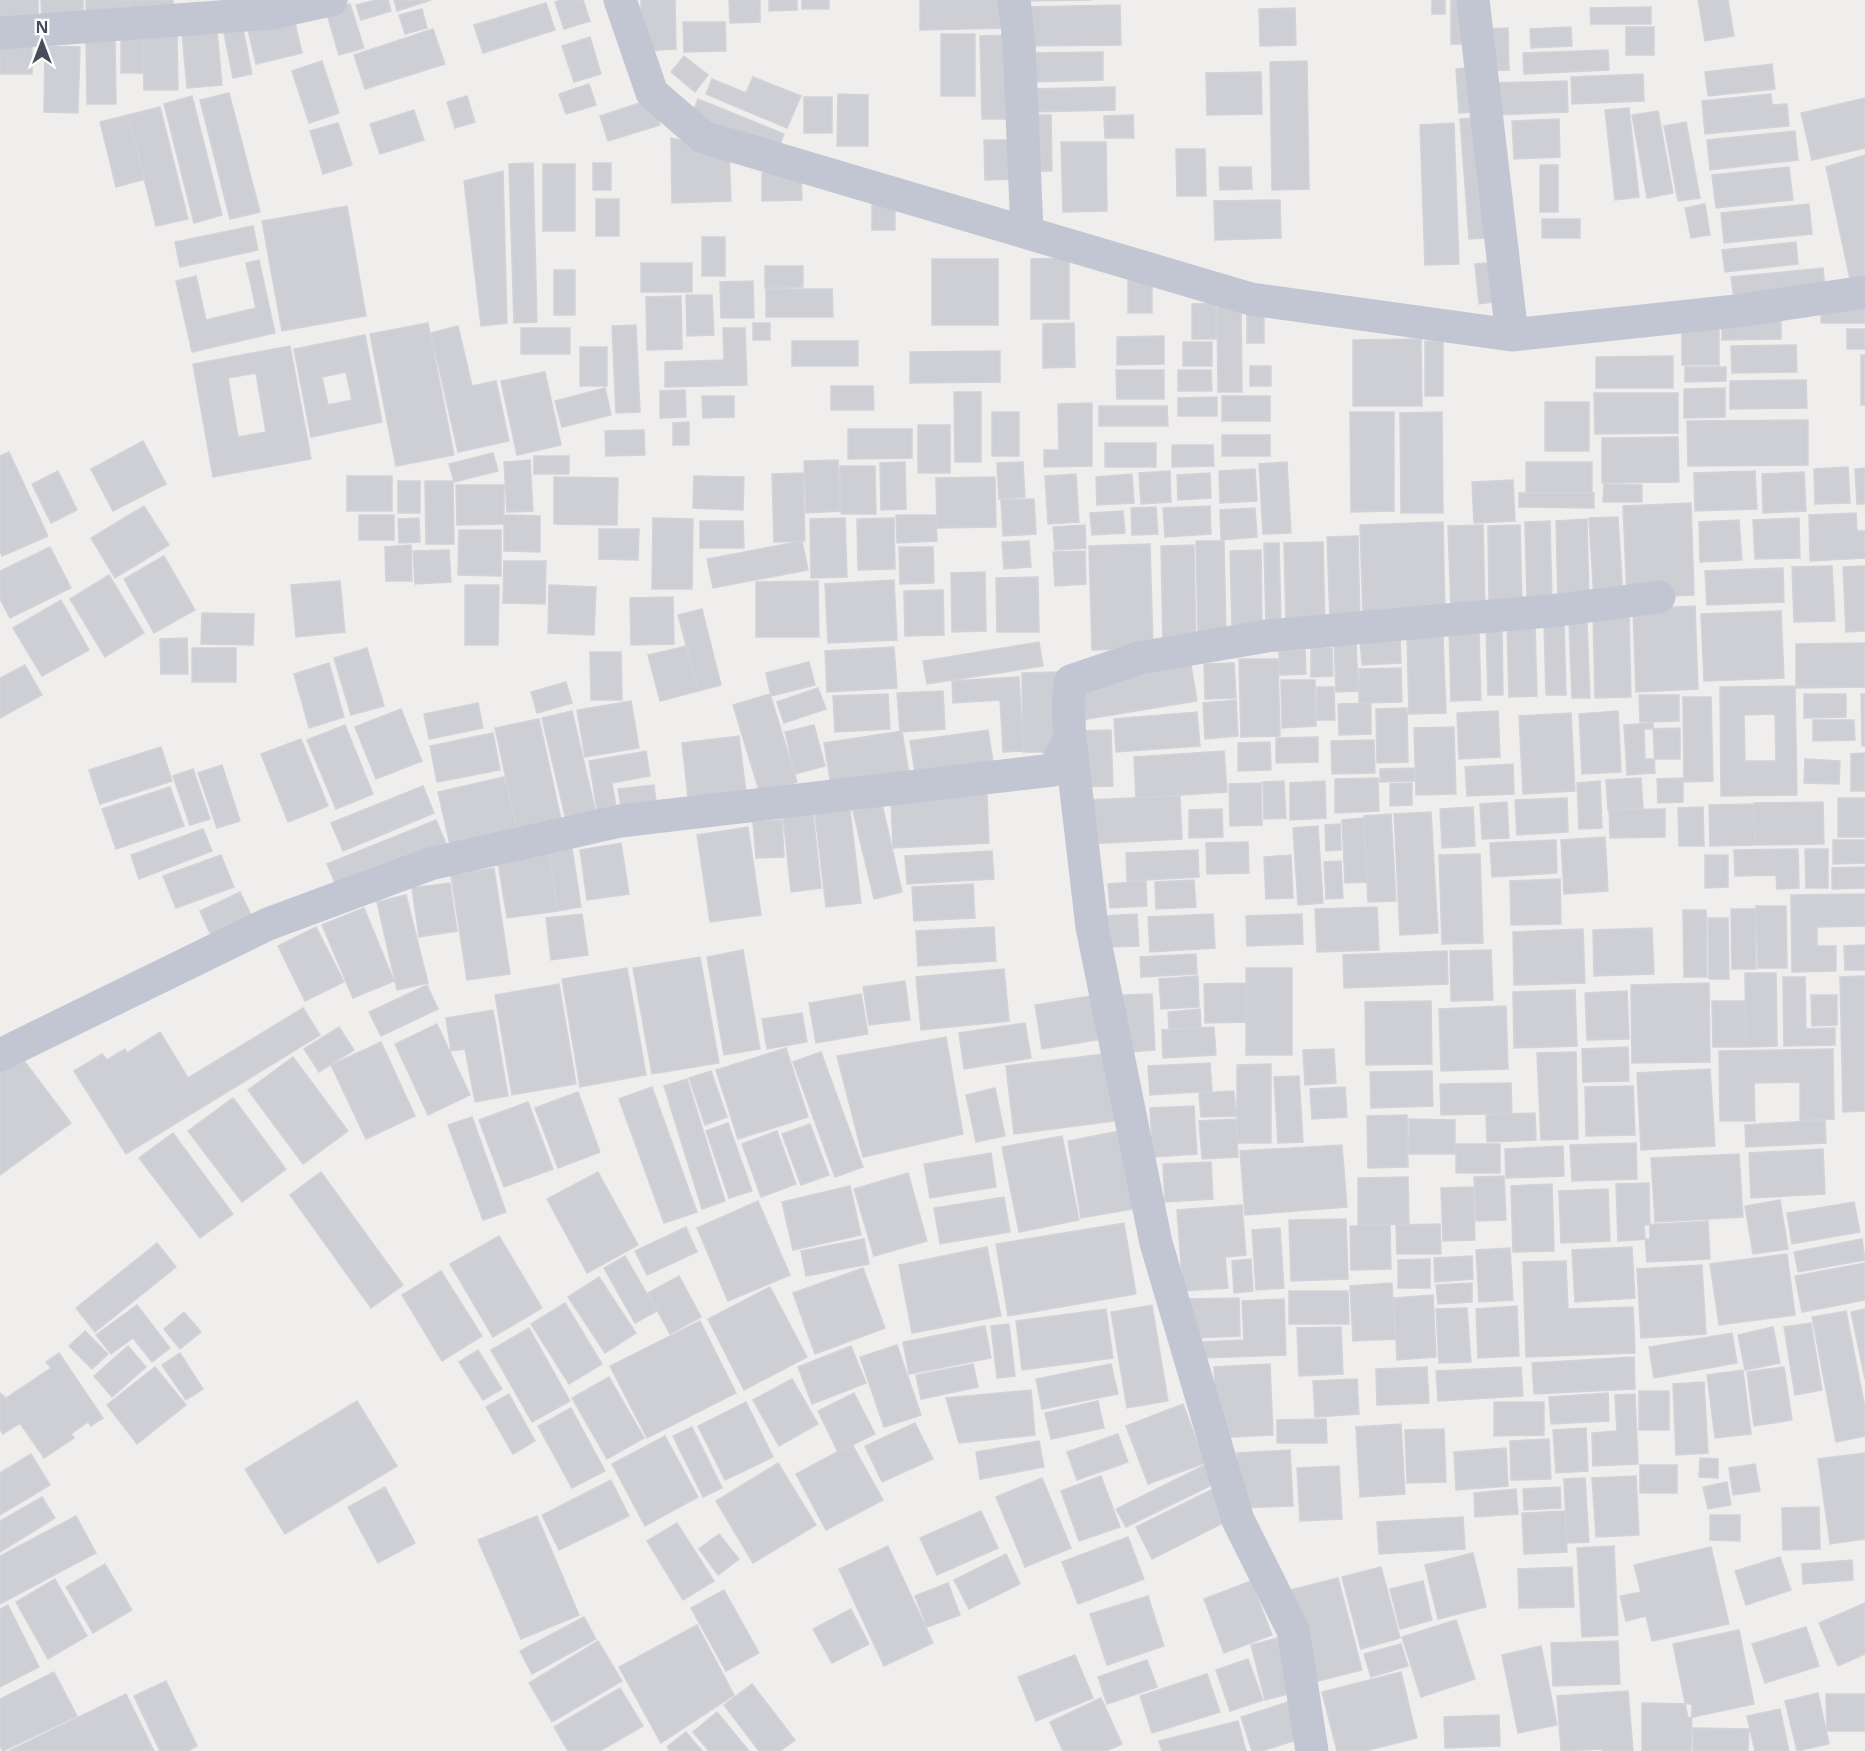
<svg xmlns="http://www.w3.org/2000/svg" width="1865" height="1751" font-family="'Noto Sans',sans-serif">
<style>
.building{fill:#ceced5;stroke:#d2d2d9;stroke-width:1.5;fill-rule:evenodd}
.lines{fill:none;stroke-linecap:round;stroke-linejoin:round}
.street{stroke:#c2c6d2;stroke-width:33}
</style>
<rect width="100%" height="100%" fill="#f0eeed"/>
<!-- building -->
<path class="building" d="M0,0h38v20h-38z
M41,0h42v21l-41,1z
M86,0h42v16h-42z
M128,0h45v8h-45z
M376,0h12l3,11 -30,9 -5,-15z
M394,0h37l-34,11z
M561,0h22l7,21 -26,8 -9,-27z
M641,0h34l1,49 -34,2z
M729,0h31v22l-30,1z
M769,0h28v10l-28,1z
M802,0h27v9h-27z
M920,0h87l1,28 -88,2z
M1019,0h73l-73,1z
M1432,0h13v14h-13z
M1451,0h16v44h-16z
M1698,0h30l6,36 -29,5z
M546,3l9,27 -72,23 -9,-28z
M350,4l14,44 -25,7 -13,-44z
M1120,5l1,40 -97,1 -1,-39z
M1651,7v17h-60l-1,-16z
M1295,8l1,37 -36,1 -1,-37z
M422,9l5,19 -22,6 -6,-19z
M294,19l8,34 -46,11 -8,-34z
M683,22h42l1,29 -42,1z
M1571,27l1,19 -41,2 -1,-19z
M1626,27h28v28h-28z
M1508,28l1,42 -24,1 -2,-42z
M243,29l9,45 -19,4 -9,-45z
M433,29l12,35 -80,25 -11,-34z
M217,30l5,55 -35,3 -5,-55z
M177,33l1,57h-34l-1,-56z
M121,34h22v39h-22z
M941,34h34v62h-34z
M1014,35l2,84h-34l-2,-83z
M590,37l11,37 -27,8 -12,-36z
M86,40h29l1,64h-29z
M0,44h32v30h-32z
M45,46l35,1 -2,66 -34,-1z
M1608,50l1,20 -85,4 -1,-21z
M1103,52v28l-75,2v-29z
M684,56l24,19 -13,17 -24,-20z
M322,61l17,52 -30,10 -17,-52z
M1307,61l2,128 -37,1 -2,-128z
M1772,64l3,25 -67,7 -3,-24z
M1474,67l3,45 -18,1 -3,-44z
M1261,72l1,42 -55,1 -1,-42z
M1643,74l1,27 -72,3 -1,-27z
M753,77l48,19 -14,32 -81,-34 6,-15 34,14z
M1567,81l1,31 -75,3 -2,-32z
M589,84l7,21 -30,9 -7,-20z
M1115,87v23l-84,2v-23z
M229,93l31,119 -30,7 -30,-119z
M838,94l30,1v51h-31z
M1771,94l1,11 15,-1 2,22 -84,8 -3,-33z
M192,96l30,119 -28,8 -30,-119z
M467,96l8,26 -20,6 -8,-26z
M804,97h28v36h-28z
M1865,98v50l-53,12 -11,-47z
M652,99l8,26 -52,16 -8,-25z
M698,99l86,35 -7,18 -86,-35z
M160,107l28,112 -32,7 -28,-111z
M1629,108l10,89 -24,3 -10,-90z
M414,110l10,30 -44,14 -10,-30z
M1658,111l15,82 -26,5 -15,-83z
M128,115l17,64 -29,8 -16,-65z
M1031,115h20l1,56h-20z
M1133,115l1,23h-29l-1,-22z
M1475,118l10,120 -16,1 -9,-120z
M1559,119l1,38 -46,2 -2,-38z
M1686,122l14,76 -22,3 -14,-75z
M338,123l14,42 -29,9 -13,-43z
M1454,123l5,141 -34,1 -5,-140z
M1795,131l3,29 -88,10 -3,-30z
M671,138l58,12 2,51 -59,2z
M984,140h31v39l-30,1z
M1061,142h45l1,69 -44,1z
M1176,149h29l1,47h-29z
M1865,155v122l-14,7 -25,-117z
M533,163l4,159 -23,1 -5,-159z
M593,163h18v27h-18z
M543,164h32v67h-32z
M1540,165h18v47h-18z
M1219,167h32l1,22 -32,1z
M1789,167l4,33 -77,8 -4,-33z
M503,171l4,152 -26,3 -17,-145z
M801,172l1,28 -40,1v-28z
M596,199h23v37h-23z
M872,200h23v30h-23z
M1280,200l1,38 -66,2 -1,-39z
M1705,204l5,31 -19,3 -6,-30z
M1809,204l3,30 -88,9 -3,-30z
M347,206l19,110 -84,15 -20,-110z
M1542,219h38v19h-38z
M253,226l5,24 -78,17 -5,-25z
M702,237h23v39h-23z
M1796,242l2,22 -73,8 -3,-22z
M1069,258v61h-38v-60z
M932,259h66v66h-66z
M259,260l16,73 -83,19 -16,-71 20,-5 10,44 50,-12 -10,-45z
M1497,262l3,39 -21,3 -4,-40z
M641,263h51v29h-51z
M765,266h38v21l-38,1z
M1823,268l2,22 -91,10 -3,-23z
M554,270h21v45h-21z
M1152,279v34h-24v-33z
M753,281l1,37h-33l-1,-36z
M766,289h66l1,28h-67z
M686,295h26l2,40 -27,1z
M681,296l1,53 -35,1 -1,-53z
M1217,302h24l1,90h-24z
M1821,302h44v21h-44z
M1216,303v36h-24v-35z
M1264,307v36h-17v-35z
M1781,316v23l-59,1v-23z
M428,323l26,132 -58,11 -26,-132z
M753,323h17v17h-17z
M1074,323l1,44 -32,1v-44z
M636,325l4,87 -24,1 -4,-87z
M458,326l14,60 24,-5 13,60 -51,11 -27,-119z
M1682,326h37v39h-37z
M521,328h49v26h-49z
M723,328h22l2,57 -82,2v-25l59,-2z
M1847,329h18v20h-18z
M365,335l17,87 -71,15 -17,-88zM346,372l6,28 -24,5 -6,-28z
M1164,336v28l-47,1v-28z
M1421,339l1,67h-69v-66z
M792,341h66v25h-66z
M1425,341h18v55h-18z
M1183,342h29v24h-29z
M1796,345l1,27 -65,1 -1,-27z
M290,346l21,113 -98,18 -20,-113zM256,373l10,59 -28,5 -10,-59z
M580,347h27v39h-27z
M1000,351v31l-90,1v-31z
M1861,355h4v50h-4z
M1673,356v32h-77v-31z
M1250,366h21v20h-21z
M1685,367h41v14l-41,1z
M1116,370h48v29h-47z
M1178,370h33l1,21h-34z
M545,372l16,73 -44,10 -16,-74z
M1806,380l1,28 -77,1v-28z
M831,386h42l1,24h-43z
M605,388l6,27 -49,12 -7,-26z
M1725,388v29l-41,1v-29z
M685,390l1,27 -26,1v-27z
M954,392h27v70h-26z
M1594,393h84v40l-83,1z
M702,396h32v21l-31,1z
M1222,396h48v25h-48z
M1217,397v19h-39v-18z
M1545,402h44v49h-44z
M1092,403v63l-48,1v-17h15l-1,-46z
M1099,406h68l1,20h-69z
M992,412h27v44h-27z
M1350,412h44v99l-43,1z
M1442,412l1,101h-42l-1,-100z
M1808,420v45l-120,1 -1,-45z
M689,422v23h-16v-22z
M918,425h32v48h-32z
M848,429h64v29l-64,1z
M644,430l1,25 -39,1 -1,-25z
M1222,435h48v21h-48z
M1678,437l1,45 -77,1v-45z
M143,441l23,43 -53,27 -22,-42z
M1105,443h51v24h-51z
M1172,445h41l1,21 -42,1z
M9,452l39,84 -46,20 -2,-5v-95z
M493,453l5,18 -44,11 -5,-18z
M534,456h35v18h-35z
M530,460l3,51 -26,1 -3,-50z
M838,460l2,51 -34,2 -2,-52z
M905,462l1,47 -25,1 -1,-47z
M1023,462l2,35 -26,2 -2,-36z
M1287,462l4,71 -28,1 -4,-70z
M1526,462h66v31h-66z
M840,466h35l1,48h-35z
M1848,467l2,36 -35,1 -1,-35z
M1865,468v36h-8l-2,-35z
M1255,469l2,32 -37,2 -1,-32z
M58,471l19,39 -26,13 -19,-39z
M1170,471l1,31 -30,2 -2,-31z
M1755,471l2,38 -62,2 -1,-38z
M1804,472l2,39 -43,2 -1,-39z
M803,473l2,68 -31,1 -2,-68z
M1210,473l1,25 -33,2 -1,-25z
M1076,474l3,48 -31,2 -3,-48z
M1132,474l2,29 -37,2 -1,-28z
M347,476h45v35h-45z
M694,476l50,1 -1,33 -50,-2z
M554,477l64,1 -1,47 -63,-1z
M995,477l1,50 -59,1 -1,-50z
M1513,480l2,41 -41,2 -2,-41z
M398,481h22v32h-22z
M425,481h28l1,63h-28z
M1604,484l38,1v17h-39z
M456,485h48v39l-47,1z
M1519,493h75v15l-75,-1z
M1034,499l2,35 -33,2 -2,-36z
M1691,503l3,92 -67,3 -4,-92z
M144,506l25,39 -54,33 -24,-40z
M1210,506l1,28 -46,3 -2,-29z
M1156,507l2,27 -26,1 -1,-27z
M1255,508l2,29 -36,3 -1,-30z
M1123,511l2,22 -33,2 -2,-22z
M1856,513l1,18h8v27l-55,3 -1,-46z
M359,515h35v25h-35z
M504,515l36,1v36l-36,-1z
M896,515h40l1,26 -40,2z
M1618,517l5,81 -29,1 -5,-81z
M419,518l1,24 -21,1 -1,-24z
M653,518l40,1 -1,70h-40z
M845,518l2,59 -36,1 -1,-59z
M894,518l1,51 -37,1 -1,-51z
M1799,518l1,40 -45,1 -2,-39z
M1587,519l2,79 -31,1 -2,-78z
M1739,520l3,40 -42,2 -1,-40z
M700,521h43l1,27h-44z
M1550,521l2,80 -25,1 -2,-80z
M1443,522l2,92 -82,2 -3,-91z
M1085,525l1,23 -31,2 -2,-23z
M1483,525l2,83 -34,1 -3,-83z
M1520,525l2,79 -33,1 -1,-79z
M599,529h40l-1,31 -39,-1z
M459,530h42v46l-43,-1z
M1358,536l2,85 -30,1 -3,-85z
M802,541l6,29 -95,18 -6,-29z
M1029,541l2,26 -27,2 -2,-27z
M1196,541h28l2,95h-28z
M1323,542l2,82 -39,1 -2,-82z
M1264,543h15l2,83h-15z
M1150,544l3,104 -61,2 -3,-104z
M411,545l1,36h-26l-1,-34z
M1194,545l2,100 -33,1 -2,-100z
M50,547l21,41 -61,30 -10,-19v-28z
M899,547h34l1,36 -34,1z
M449,550l2,32 -36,2 -2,-33z
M1261,550l1,75 -30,1 -2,-75z
M1085,551l1,33 -31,2 -2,-34z
M164,556l31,54 -41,23 -30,-54z
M504,561h42l-1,43 -42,-1z
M1832,566l3,55 -41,1 -2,-55z
M1865,566v65l-19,1 -3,-65z
M1783,568l1,34 -77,3 -2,-34z
M985,572l1,59 -34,1 -1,-59z
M109,575l35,58 -39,24 -35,-58z
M1038,577l1,55h-42l-1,-54z
M894,580l3,60 -69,3 -3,-59z
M340,581l5,51 -49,5 -5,-52z
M818,581l1,56h-63v-55z
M465,585h34l-1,60h-33z
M549,585l47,2 -2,48 -46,-2z
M943,590l1,45 -39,1 -1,-45z
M673,597l1,47 -43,1 -1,-47z
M61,600l28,50 -47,26 -29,-48z
M1695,606l3,83 -62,3 -3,-83z
M702,609l19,76 -23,6 -20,-76z
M1781,611l3,67 -80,3 -3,-67z
M202,613l52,1 -1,31 -52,-1z
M1629,613l2,84 -36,1 -2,-84z
M1564,619l2,76h-20l-2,-75z
M1569,622h18l3,76h-18z
M1535,623l2,73 -28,1 -2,-73z
M1502,626l1,69h-15l-2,-68z
M1449,630h30l2,70 -30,1z
M1443,636l3,77 -37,1 -2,-77z
M1400,637l1,26 -39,2 -2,-27z
M187,638l1,36h-27l-1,-35z
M1334,639h22l2,52 -22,1z
M1039,642l4,24 -116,18 -4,-23z
M1865,643v44l-69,1v-44z
M687,646l11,45 -38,10 -12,-46z
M894,647l3,41 -70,4 -2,-41z
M192,648h44v34h-44z
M367,648l17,58 -33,9 -17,-57z
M1311,648h21l1,28 -22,1z
M1305,650l1,24 -26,1 -1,-24z
M590,652h31l1,48h-31z
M1239,659h39l2,77 -39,1z
M809,662l6,23 -44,11 -5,-23z
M329,663l15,54 -35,11 -15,-54z
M1234,663l2,35 -31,1 -1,-35z
M25,665l17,30 -42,23v-40z
M1191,665l6,36 -115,19 -6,-35z
M1401,668l1,34 -43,1v-34z
M1060,672l1,80h-38l-1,-79z
M1019,677l4,74 -20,1 -3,-52 -47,3 -1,-22z
M1281,680h34l1,46 -34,2z
M566,682l6,21 -35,10 -6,-21z
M1795,686l2,109 -76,1 -1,-109zM1775,714l1,47h-31l-1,-46z
M1317,687h17l1,33h-18z
M818,688l8,21 -42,14 -7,-21z
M943,691l2,38 -45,3 -3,-39z
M770,694l27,88 -37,12 -27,-89z
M888,694l2,35 -55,3 -2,-36z
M1804,694h42v23l-42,1z
M1861,694h4v52h-3z
M1639,695h40v26l-39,1z
M1683,697h28l2,84 -29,1z
M1236,700l2,36 -33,3 -2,-36z
M631,701l8,47 -54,9 -8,-47z
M478,703l5,25 -54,11 -5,-25z
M1371,703v31l-32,1 -1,-31z
M1407,708l1,54 -31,1 -1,-54z
M401,709l21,52 -46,18 -21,-52z
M572,711l24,102 -30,7 -24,-102z
M1498,711l2,46 -41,2 -2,-46z
M1618,711l3,61 -39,2 -3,-60z
M1197,712l3,34 -84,6 -2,-33z
M1571,713l4,78 -52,3 -4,-78z
M539,719l23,105 -44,9 -23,-105z
M1813,720h41l1,20 -42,1z
M1653,723l2,50 -28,2 -3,-50z
M345,725l28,69 -37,15 -29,-69z
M814,725l11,41 -30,8 -10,-42z
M1454,727l2,67 -40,1 -2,-67z
M1680,728v31h-35l-1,-30z
M988,730l6,38 -78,11 -6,-38z
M1111,730l2,56 -35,1 -2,-56z
M902,731l8,49 -78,12 -8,-49z
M493,733l7,37 -63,12 -7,-36z
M739,736l8,65 -58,6 -7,-64z
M1318,737v25l-42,1v-25z
M301,739l27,67 -40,16 -27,-68z
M1374,740l1,33 -43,1 -1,-33z
M1270,742l1,28 -33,1v-28z
M161,747l11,34 -72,23 -11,-34z
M646,751l4,25 -38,7 5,29 -19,4 -9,-55z
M1224,751l3,41 -91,6 -2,-41z
M1865,753v38h-14v-37z
M1805,759l35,2 -1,23 -35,-1z
M1513,764l1,30 -47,2 -2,-29z
M222,765l18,56 -23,7 -19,-55z
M1414,768v13l-34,1v-13z
M193,769l17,50 -20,6 -17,-49z
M504,777l13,52 -67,16 -12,-53z
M1378,778l1,33 -44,2v-34z
M1641,778l2,30 -35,2 -2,-30z
M1683,778v24l-25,1 -1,-24z
M1284,781l2,37 -22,1 -1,-37z
M1325,781l1,37 -36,2v-37z
M1600,781l2,47 -23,1 -2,-46z
M1261,783l1,42 -32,1 -1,-42z
M1412,783v22l-22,1v-22z
M654,785l3,25 -35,4 -4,-25z
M423,786l11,27 -91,38 -12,-28z
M170,787l14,39 -68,23 -14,-40z
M987,794l2,49 -96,5 -2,-49z
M1180,796l2,43 -95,5 -2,-44z
M1567,798l1,34 -51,3 -2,-35z
M1838,798h27v39h-27z
M1507,802l2,36 -27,1 -2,-35z
M1823,802l1,42 -69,1 -1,-42z
M882,804l20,88 -28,7 -21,-88z
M1754,804l1,41 -45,1 -1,-41z
M1473,807l2,39 -33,2 -2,-39z
M1703,807l1,39h-25l-1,-38z
M1222,809l1,28 -34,1v-28z
M1665,809v28l-55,1 -1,-28z
M850,810l11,93 -35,4 -11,-93z
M1431,812l7,121 -38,2 -6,-121z
M813,813l8,75 -30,4 -8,-76z
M1391,814l5,87 -28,1 -4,-86z
M1364,818l3,64 -22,1 -3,-63z
M436,820l12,28 -109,44 -12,-28z
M782,820l2,37 -28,1 -3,-36z
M1340,824l1,26 -15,1 -1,-26z
M1318,826l5,77 -25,2 -5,-77z
M748,827l13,88 -51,7 -13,-87z
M203,829l9,22 -73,28 -8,-24z
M1605,837l3,54 -44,3 -3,-54z
M1556,840l1,33 -65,4 -2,-34z
M1833,840h32v23l-32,1z
M1248,842l1,31 -42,1 -1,-31z
M621,843l8,51 -42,6 -7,-50z
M572,848l9,59 -23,4 -9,-59z
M1798,849l1,39 -22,1 -1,-14 -41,1 -1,-26z
M1805,849h23v39h-22z
M1198,850l1,27 -72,4 -1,-28z
M992,851l2,28 -87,5 -2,-28z
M549,854l8,57 -50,7 -9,-56z
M1480,854l3,89 -41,1 -3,-89z
M221,855l13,32 -58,21 -13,-32z
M1291,855l2,43 -27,1 -2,-42z
M1705,855h23v32l-23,1z
M1341,861l2,37 -17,1 -2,-37z
M1865,867v21l-33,1v-21z
M494,868l16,106 -43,6 -16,-105z
M1560,879l1,45 -50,1 -1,-44z
M1194,880l2,27 -40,2 -1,-27z
M1146,881l1,25 -37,2 -2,-24z
M450,883l7,48 -38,6 -7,-49z
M973,884l2,34 -61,3 -2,-34z
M240,892l15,31 -41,19 -14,-31z
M1865,894v32l-48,1v19h19v25l-44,1 -1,-77z
M406,895l22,88 -31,7 -20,-88z
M1756,906h30l1,62h-29z
M1377,907l2,43 -62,2 -2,-43z
M364,908l30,73 -41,17 -31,-73z
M1731,909h24l1,60h-24z
M1683,910h23l1,67h-23z
M582,914l6,41 -37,5 -5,-42z
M1137,914l2,32 -33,1 -1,-31z
M1213,914l2,34 -65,4 -2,-35z
M1302,914l1,30 -56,2 -1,-30z
M1708,918h20l1,61h-20z
M316,927l28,55 -39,19 -27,-55z
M994,927l2,34 -78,5 -2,-35z
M1652,928l2,46 -60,2 -1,-46z
M1583,929l2,54 -71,2 -1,-53z
M1865,945v25h-20l-1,-24z
M743,950l17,99 -36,6 -17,-98z
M1491,950l2,50 -42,1 -1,-50z
M1447,951l1,33 -104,4 -1,-33z
M1196,954l1,20 -56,3 -1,-20z
M700,957l19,106 -67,11 -19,-106z
M627,968l19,107 -66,12 -18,-108z
M1246,968h46v87h-46z
M1004,969l5,52 -88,9 -5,-53z
M1745,973h31l1,73 -31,1z
M1198,976l1,31 -38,2 -2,-30z
M1865,976v135l-22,1 -3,-135z
M1783,977h22l1,52 29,-1v17l-51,1z
M905,981l5,39 -41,5 -6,-38z
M1246,983l1,39 -42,1 -1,-39z
M1709,983l1,79 -78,1 -1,-78z
M559,984l17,100 -64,11 -17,-100z
M427,985l11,24 -57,27 -12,-24z
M1575,990l2,56 -63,2 -1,-56z
M1627,991l2,48 -42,1 -2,-47z
M861,994l7,40 -52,9 -7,-40z
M1152,994l3,56 -28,2 -4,-57z
M1096,995l7,44 -61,10 -7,-44z
M1811,995h26v30l-25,1z
M1431,1001l1,63 -66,1 -1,-63z
M1712,1001h33l1,46h-33z
M1506,1006l2,63 -67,2 -2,-62z
M303,1008l17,27 -194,119 -52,-83 28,-17 5,6 18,-11 2,4 33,-21 28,46z
M1200,1009l1,19 -32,1 -1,-17z
M493,1010l15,86 -33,6 -10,-53 -14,2 -5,-33z
M802,1013l5,29 -40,7 -5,-30z
M1025,1023l6,35 -67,11 -5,-36z
M437,1024l33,71 -42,20 -33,-71z
M339,1027l15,23 -35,22 -15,-23z
M1214,1027l2,28 -53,3 -1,-28z
M946,1037l17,97 -100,23 -26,-101z
M381,1042l34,74 -49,23 -35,-74z
M1628,1047l1,34 -46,1 -1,-33z
M786,1048l22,69 -70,22 -22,-69z
M1334,1049l2,34 -31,2 -2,-35z
M1833,1049l1,70 -34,1v-38l-46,1 1,38h-35l-1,-70z
M16,1050l55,73 -71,52v-113z
M821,1052l42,115 -28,10 -42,-115z
M1576,1052l2,87 -37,1 -4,-87z
M1112,1053l9,67 -107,14 -8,-68z
M293,1057l55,74 -45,33 -55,-74z
M1210,1063l2,28 -62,4 -2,-29z
M1271,1064v79h-34v-78z
M1710,1069l5,77 -74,4 -4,-77z
M711,1071l16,46 -22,8 -16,-47z
M1432,1071l1,35 -62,2 -1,-36z
M1299,1076l4,66 -25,1 -4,-66z
M687,1079l38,122 -23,8 -38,-123z
M1511,1083l1,30 -71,2 -1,-31z
M1633,1086l2,49 -49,1 -1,-49z
M652,1087l45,125 -33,11 -45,-124z
M1345,1087l2,30 -35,2 -2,-30z
M995,1088l10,48 -29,6 -10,-47z
M1234,1091l2,25 -35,1 -2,-24z
M578,1092l22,60 -42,16 -23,-60z
M233,1098l53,71 -44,33 -54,-71z
M528,1102l25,67 -49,18 -25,-67z
M1194,1106l3,48 -44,3 -3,-49z
M1535,1113l1,27 -49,2 -1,-27z
M1407,1115l1,52 -40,1 -1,-52z
M472,1117l34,95 -23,8 -35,-95z
M1236,1119l2,38 -36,2 -3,-38z
M1409,1119l46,1v34h-46z
M1825,1120l1,23 -80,4 -1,-22z
M728,1123l24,68 -23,7 -23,-67z
M810,1124l19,51 -28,10 -19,-51z
M1125,1130l14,78 -58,10 -13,-77z
M777,1131l19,53 -35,13 -19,-53z
M173,1133l60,81 -33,24 -61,-80z
M1062,1136l17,84 -60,12 -17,-85z
M1636,1143l1,36 -65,2 -2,-36z
M1456,1144h44v29h-44z
M1342,1145l5,62 -102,8 -5,-64z
M1563,1146l1,30 -58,2 -1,-29z
M1823,1149l2,45 -74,4 -2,-45z
M991,1153l5,34 -66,11 -6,-34z
M1739,1154l4,63 -88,5 -4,-64z
M1211,1162l2,37 -48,3 -2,-38z
M321,1172l82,113 -32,23 -81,-113z
M598,1172l40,73 -51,28 -40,-74z
M908,1173l19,68 -53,15 -20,-67z
M1504,1176l2,44 -30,1 -2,-44z
M1408,1177l1,47 -51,1v-47z
M1649,1183l1,56 -32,2 -2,-57z
M1552,1184l2,67 -41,1 -2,-66z
M850,1186l11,49 -68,15 -11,-48z
M1473,1187l2,53 -32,1 -2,-53z
M1608,1189l2,52 -49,2 -2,-52z
M1004,1197l6,35 -70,12 -6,-36z
M1780,1200l8,49 -35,5 -8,-48z
M758,1201l32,74 -62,26 -31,-73z
M1854,1202l6,30 -68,12 -5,-31z
M1242,1205l4,50 -21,2 3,31 -45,3 -6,-81z
M1346,1219l2,60 -57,2 -2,-61z
M1708,1221l2,38 -63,3 -3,-37z
M1124,1223l12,71 -128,22 -12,-72z
M1440,1224l1,30h-44l-1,-29z
M1390,1225l1,44 -40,1 -1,-44z
M686,1227l11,25 -50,23 -12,-24z
M1280,1228l4,60 -28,2 -4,-60z
M499,1236l43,72 -49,29 -43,-73z
M864,1239l5,25 -63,12 -5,-25z
M1862,1239l3,21 -67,12 -4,-20z
M157,1243l19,24 -81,65 -19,-24z
M987,1247l14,69 -89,17 -13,-68z
M1632,1247l3,51 -60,4 -3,-52z
M1510,1248l3,52 -34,2 -3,-52z
M1787,1254l8,61 -76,10 -9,-61z
M625,1256l32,55 -22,12 -31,-55z
M1472,1256l1,23 -38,3 -1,-24z
M1251,1259l2,32 -19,2 -2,-32z
M1430,1259v29h-32v-28z
M1566,1261l2,48 65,-2 2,46 -109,4 -3,-95z
M1865,1263v37l-63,12 -7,-36z
M1702,1265l4,69 -65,4 -4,-69z
M863,1268l22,60 -70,26 -22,-61z
M441,1271l41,65 -40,25 -40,-66z
M679,1276l22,41 -31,17 -22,-41z
M599,1277l37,56 -31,20 -37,-56z
M1392,1283l3,56 -42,2 -3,-55z
M1472,1283v19l-34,2 -2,-19z
M770,1287l37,70 -63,33 -36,-71z
M1289,1291h59l1,33h-60z
M1433,1295l3,62 -39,3 -3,-62z
M1239,1298l1,38 -48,2 -2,-39z
M1284,1299l2,56 -83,3 -1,-16 42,-2 -2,-39z
M565,1303l37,61 -33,20 -38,-60z
M137,1305l33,43 -18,14 -19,-24 -22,16 -15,-19z
M1152,1305l16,96 -41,7 -16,-96z
M1517,1306l2,50 -41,2 -2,-49z
M1467,1308l4,54 -32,1 -3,-54z
M1106,1309l7,49 -91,12 -6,-49z
M1865,1309v70l-14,-67z
M1846,1311l19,97v28l-29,6 -24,-125z
M184,1312l17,20 -21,17 -16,-20z
M700,1321l36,72 -89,45 -37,-72z
M1811,1323l11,67 -27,5 -11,-68z
M1009,1324l6,52 -18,2 -6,-52z
M985,1326l6,32 -82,16 -6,-32z
M1341,1327l2,47 -44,2 -2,-48z
M1773,1327l7,36 -35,7 -7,-35z
M529,1328l41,73 -38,21 -41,-72z
M85,1331l23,23 -16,15 -23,-23z
M1732,1333l5,30 -83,15 -5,-31z
M897,1345l24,70 -37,12 -24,-70z
M128,1346l18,21 -34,30 -18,-21z
M851,1346l15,37 -54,21 -14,-37z
M478,1350l24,39 -19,11 -24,-38z
M59,1353l44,65 -12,8 -3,-4 -17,12 3,4 -30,20 -24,-35 -17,11 -3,-5v-36l6,5 45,-30 -5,-6z
M180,1353l23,36 -17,11 -24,-35z
M1634,1357l1,32 -101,5 -2,-31z
M973,1364l5,23 -57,12 -5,-24z
M1111,1364l7,30 -76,15 -6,-30z
M1270,1364l3,71 -56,3 -3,-71z
M155,1367l31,38 -49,39 -30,-39z
M1427,1367l2,36 -52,2 -1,-36z
M1521,1367l2,29 -85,5 -2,-30z
M1784,1367l8,53 -38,6 -7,-54z
M1743,1370l8,64 -36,4 -8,-63z
M609,1377l35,61 -37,21 -35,-61z
M792,1379l26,45 -39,22 -26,-46z
M1357,1379l2,35 -44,3 -2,-36z
M1704,1382l4,71 -32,2 -3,-71z
M1031,1390l4,45 -76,8 -13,-45z
M1639,1391h30v39h-30z
M854,1393l21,41 -37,18 -20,-41z
M1608,1393l1,28 -58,3 -2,-27z
M509,1394l26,47 -22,13 -27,-47z
M1635,1394l3,70 -45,2 -1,-33 25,-2 -2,-36z
M357,1401l40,65 -112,68 -40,-65z
M1098,1401l6,27 -53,11 -6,-26z
M746,1402l27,55 -48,23 -27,-54z
M1494,1402h50v33l-50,1z
M1183,1404l22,59 -57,21 -22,-58z
M571,1408l34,63 -33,17 -34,-62z
M1326,1419l1,24h-50v-23z
M915,1423l18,36 -51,23 -17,-36z
M1401,1424l4,70 -45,3 -4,-70z
M692,1427l30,61 -19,9 -30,-61z
M1586,1428l2,43 -32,2 -3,-43z
M1444,1429l2,53 -39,1 -2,-53z
M1118,1434l10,28 -51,18 -10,-28z
M665,1436l33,61 -53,29 -33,-62z
M1549,1439l2,40 -40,1 -1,-39z
M1039,1441l5,26 -64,12 -4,-27z
M852,1444l31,56 -57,30 -30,-56z
M1506,1448l2,38 -52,4 -2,-38z
M1290,1450l3,56 -54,2 -2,-55z
M1865,1453v86l-35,5 -12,-85z
M31,1454l19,31 -50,30v-42z
M1700,1458l18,1v19l-19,-1z
M778,1463l38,62 -63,38 -37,-62z
M1207,1464l9,19 -90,44 -10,-18z
M1755,1464l5,27 -27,4 -4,-27z
M1640,1465h37v28h-37z
M1339,1466l3,53 -42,2 -3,-53z
M1101,1476l19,51 -41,14 -18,-50z
M1636,1476l3,59 -43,2 -4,-59z
M1042,1478l29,70 -46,19 -29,-70z
M1585,1478l4,64 -22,1 -3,-64z
M611,1480l18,36 -70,34 -17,-35z
M1727,1482l4,23 -23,4 -5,-22z
M385,1487l30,56 -37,20 -30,-56z
M1560,1487l1,21 -37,2 -1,-21z
M1213,1489l16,31 -77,39 -16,-32z
M1516,1489l2,25 -43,3 -1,-24z
M42,1497l13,21 -55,34v-31z
M1819,1507l1,42 -37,1 -1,-42z
M981,1511l17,37 -61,27 -17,-37z
M1565,1511l2,41 -43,2 -2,-41z
M1710,1515h30v26l-30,-1z
M76,1516l20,37 -96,51v-48z
M537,1516l42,99 -58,24 -43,-99z
M1463,1517l2,32 -86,5 -2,-32z
M677,1523l37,58 -31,19 -36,-59z
M719,1534l20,25 -21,16 -19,-26z
M1128,1537l16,42 -66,25 -16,-42z
M888,1546l45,97 -49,23 -45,-97z
M1614,1546l4,89 -36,2 -5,-89z
M1711,1547l18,77 -77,17 -6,-25 -20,5 -6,-25 21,-4 -7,-27z
M1473,1553l13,54 -48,12 -13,-54z
M1006,1554l14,30 -51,25 -15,-29z
M1780,1557l11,33 -45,15 -11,-34z
M1852,1560l1,20 -50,4 -1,-20z
M105,1564l27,46 -39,23 -27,-46z
M1381,1567l19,71 -39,11 -19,-72z
M1572,1567l2,40 -55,1 -1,-39z
M1338,1578l24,92 -48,12 -24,-92z
M55,1579l32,57 -39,23 -32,-57z
M1251,1581l21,54 -48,18 -20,-54z
M1423,1581l9,39 -32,9 -10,-40z
M948,1583l12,32 -33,12 -12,-31z
M724,1590l35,63 -33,18 -35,-63z
M1148,1596l16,50 -57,19 -17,-51z
M1865,1603v51l-27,12 -19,-43z
M8,1605l31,62 -39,20v-78z
M851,1609l18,35 -37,19 -19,-34z
M584,1617l12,22 -64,35 -12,-23z
M1456,1620l19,59 -54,18 -19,-60z
M697,1625l37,70 -73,48 -42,-76z
M1806,1627l13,39 -54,17 -13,-39z
M1739,1630l15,74 -66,14 -15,-74z
M1278,1638l14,55 -27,7 -14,-55z
M598,1641l24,40 -70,41 -23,-39z
M1618,1641l2,43 -67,2 -2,-43z
M1401,1644l7,22 -37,11 -7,-23z
M1541,1646l16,79 -39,8 -16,-78z
M1075,1655l18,43 -57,23 -18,-44z
M1248,1659l15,41 -33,11 -14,-41z
M1147,1660l10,27 -50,17 -9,-27z
M54,1672l23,44 -74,35 -3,-5v-47z
M1401,1672l16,66 -52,13h-28l-15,-59z
M1207,1674l13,38 -68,21 -12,-37z
M166,1681l31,65 -9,5h-28l-26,-55z
M752,1684l43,56 -15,11h-21l-35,-46z
M620,1688l23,38 -43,25h-32l-14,-24z
M1628,1691l5,60h-30l-1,-2 -41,2 -4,-55z
M1818,1693l11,51 -32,7 -12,-50z
M126,1694l28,57h-145z
M1826,1694h39v37h-38z
M1101,1698l21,46 -16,7h-43l-13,-29z
M1295,1700l11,37 -44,14h-10l-11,-34z
M1642,1703l50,1 -1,47h-49z
M1780,1709l9,42h-34l-8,-35z
M717,1712l32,39h-40l-16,-19z
M1499,1715l1,31 -55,2 -1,-31z
M1238,1721l8,30h-84l-3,-10z
M1693,1728l56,1 -1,22h-55z
M686,1732l16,19h-32l-3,-4z"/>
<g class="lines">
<!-- street -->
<path class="street" d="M620,0l32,93 51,44 548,162 261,36 224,-24 129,-19
M1014,0l5,42 8,190
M1473,0l39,335
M0,33l272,-20 59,-13
M0,1055l268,-131 162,-60 190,-43 433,-51 17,-31
M1312,1751l-19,-121 -55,-110 -82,-277 -64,-316 -22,-188 -2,-37 3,-21 68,-23 128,-22 292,-26 100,-13"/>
</g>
<!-- north arrow -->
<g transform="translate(42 42)" stroke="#ffffff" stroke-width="4.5" paint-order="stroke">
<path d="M0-4.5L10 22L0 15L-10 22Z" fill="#474d5a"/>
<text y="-9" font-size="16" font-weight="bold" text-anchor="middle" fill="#474d5a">N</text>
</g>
</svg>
